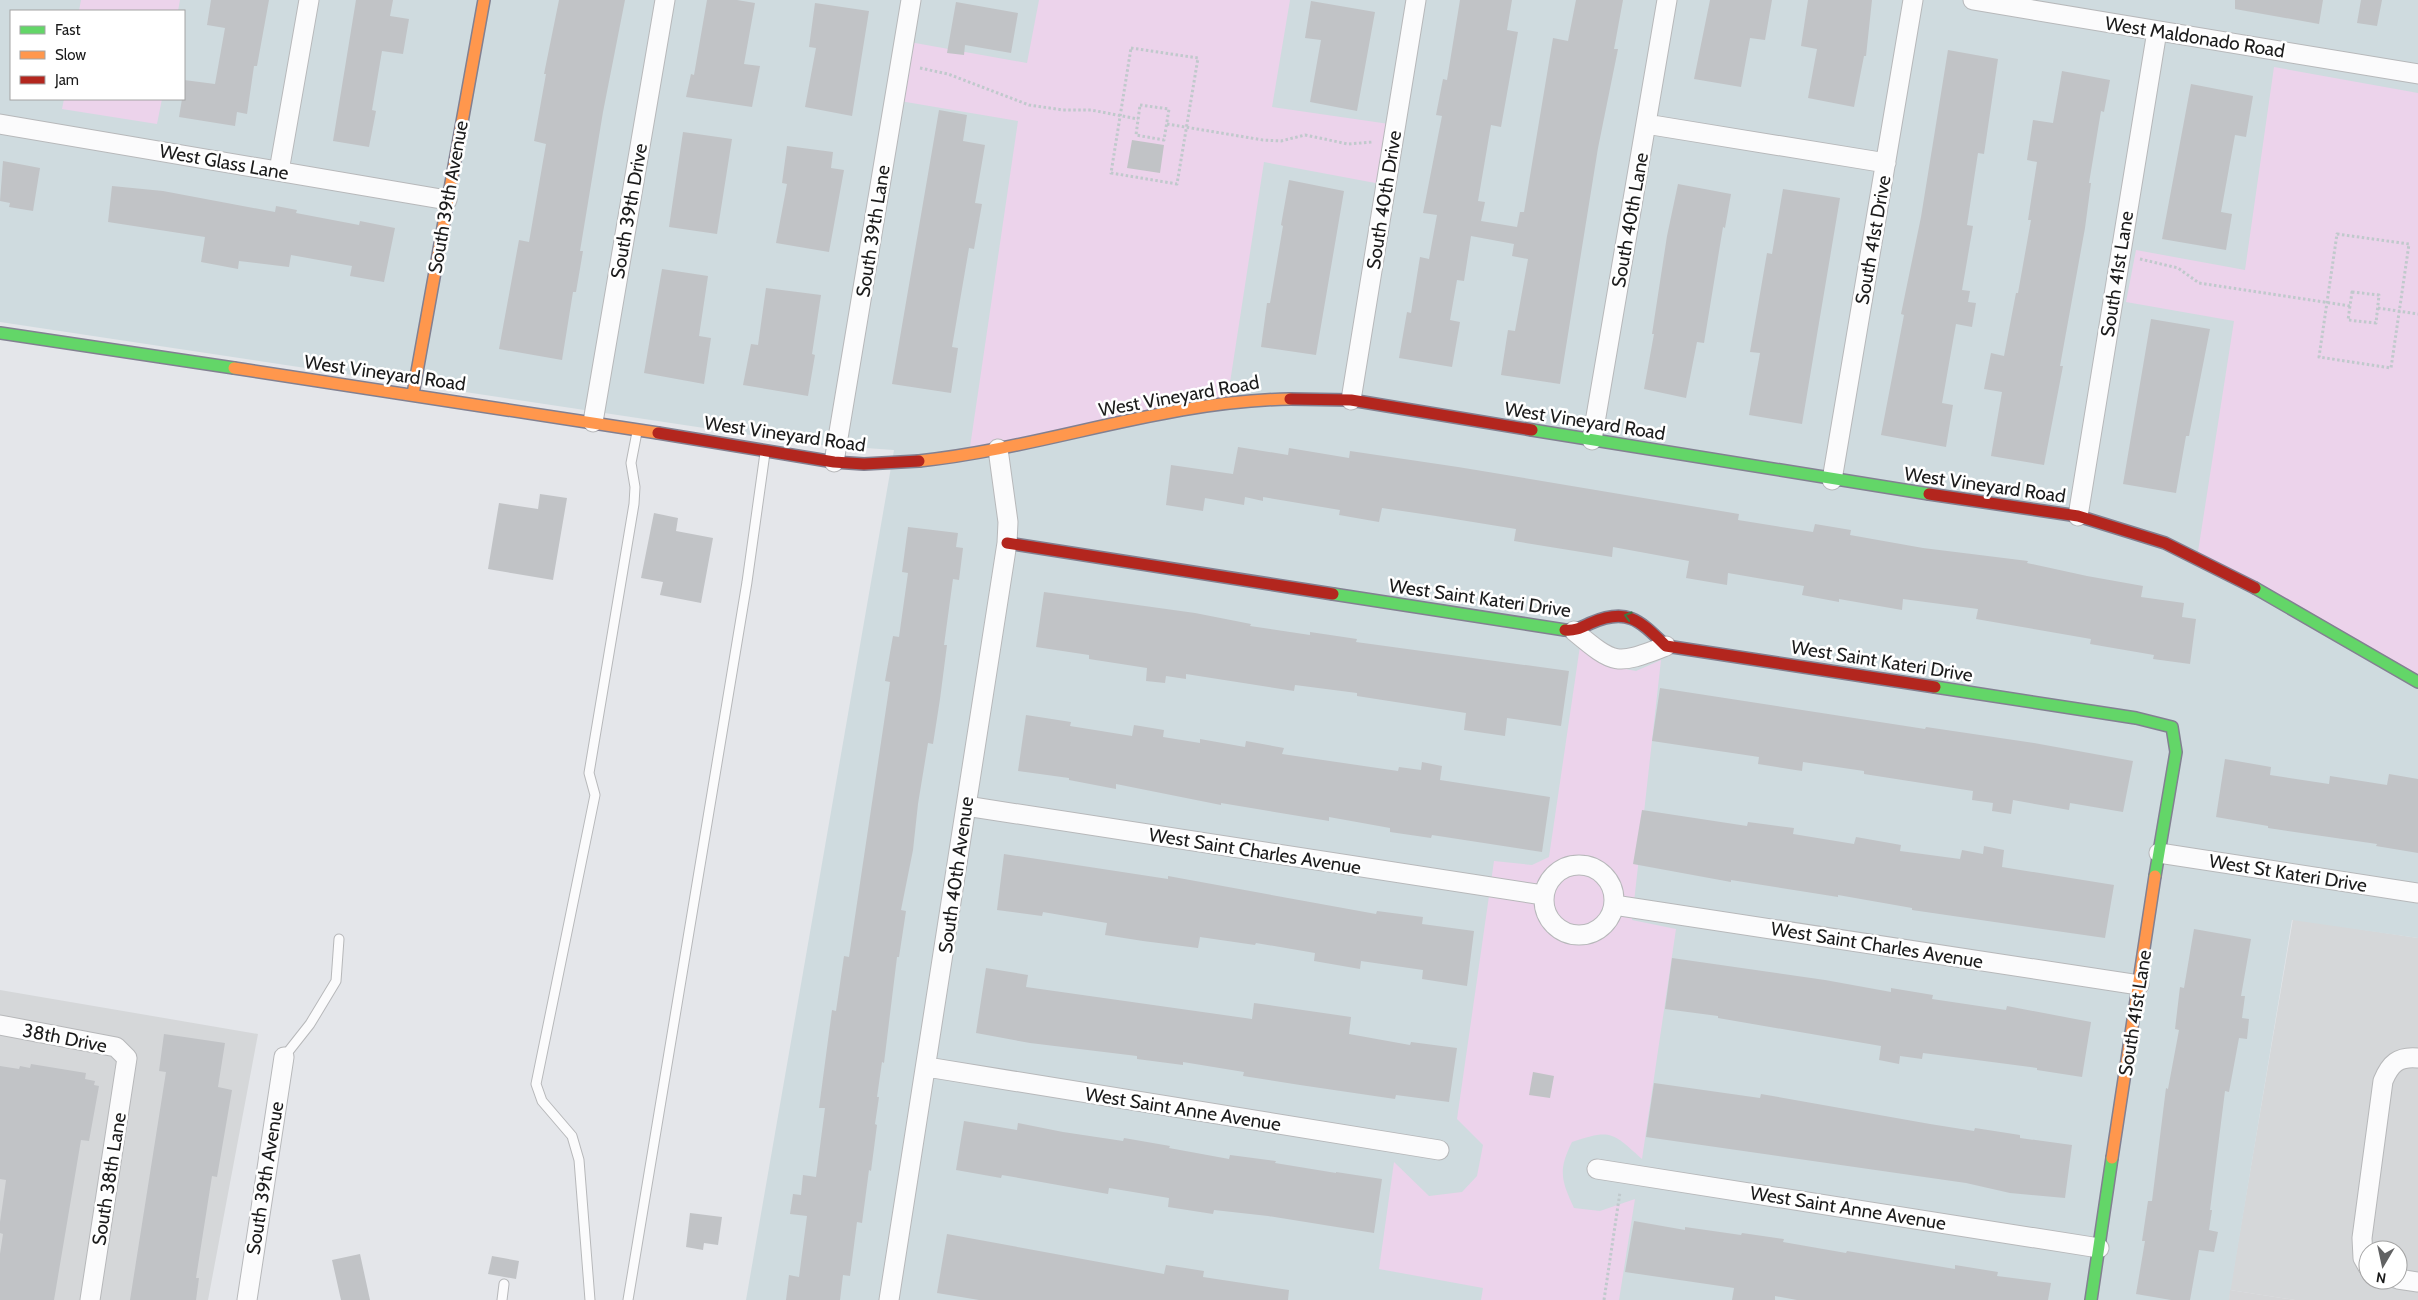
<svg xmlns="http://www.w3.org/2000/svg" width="2418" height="1300" font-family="Cabin,sans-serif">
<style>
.residential{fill:#d5d7d9;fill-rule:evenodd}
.commercial{fill:#cfdbdf;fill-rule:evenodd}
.religious{fill:#d5d6d8}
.park{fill:#ecd3eb}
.building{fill:#c1c3c6}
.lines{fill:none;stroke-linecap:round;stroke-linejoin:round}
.lane-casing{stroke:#b7b8ba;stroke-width:11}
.street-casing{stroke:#b7b8ba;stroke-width:21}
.fast-casing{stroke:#828091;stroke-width:14}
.slow-casing{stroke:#828091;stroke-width:14}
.jam-casing{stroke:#828091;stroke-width:14}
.path{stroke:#c0c9cc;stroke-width:3;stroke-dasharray:2.5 2.5;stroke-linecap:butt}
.lane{stroke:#fbfbfc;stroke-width:9}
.street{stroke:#fbfbfc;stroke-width:19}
.fast{stroke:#63d668;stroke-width:11}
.slow{stroke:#ff974d;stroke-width:11}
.jam{stroke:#b3261e;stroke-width:11}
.oneway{stroke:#3f7842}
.labels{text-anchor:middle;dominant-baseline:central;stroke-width:5;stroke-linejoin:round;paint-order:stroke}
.street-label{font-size:19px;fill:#1b1b1b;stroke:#fff}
</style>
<rect width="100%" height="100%" fill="#e4e6ea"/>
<!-- residential -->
<path class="residential" d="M2293,919l125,19v362h-123l-65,-10zM2368,1250h30v30h-30z
M0,990l258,44 -50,266h-208z"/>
<!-- commercial -->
<path class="commercial" d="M0,0h2418v938l-126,-18 -63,380h-1483l148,-850 -84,-6 -810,-122zM11,11h173v88h-173z"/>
<!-- religious -->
<path class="religious" d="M2230,1290l65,10h-66z"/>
<!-- park -->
<path class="park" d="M81,0h99l-2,11h-99z
M1039,0h251l-18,107 124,18 -10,60 -122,-23 -37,240 -258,52 49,-333 -124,-21 10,-59 123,22z
M2274,67l144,26v589l-221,-124 37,-237 -108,-19 10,-52 109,20z
M64,99h98l-5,25 -95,-15z
M1580,646l29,20 27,5 25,-11 -29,260 44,9 -34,230c-30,-27 -31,-30 -70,-17 -14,28 -11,38 2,66l26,3 35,-12 -16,101h-138l2,-12 -104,-19 15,-107 35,34 33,-4 15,-16 6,-31 -26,-26 37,-258 38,4 17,-8z"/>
<!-- building -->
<path class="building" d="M211,0h58l-12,66h-3l-7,48 -10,-2 -2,14 -56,-9 3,-18h2v-19l31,4 10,-56 -18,-3z
M356,0h37l-3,16 19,3 -6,35 -21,-3 -10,59 4,1 -7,36 -36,-6z
M559,0h66l-22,112 -23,139h3l-7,41h-3l-11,68 -63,-11 20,-109 10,2 17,-98 -12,-3 12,-67h-2z
M707,0h30l18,3 -11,61 16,2 -8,41 -66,-10 5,-23 3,1z
M1460,0h52l-5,30 11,2 -17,95 -10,-2 -13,76 7,1 -4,19 36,6 3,-15h4l29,-174 15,3 8,-41h47l-9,49h4l-20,99 -38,236 -59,-9 7,-45 7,1 13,-72 -16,-3 2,-12 -43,-8 -7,45 -7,-1 -7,40 10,2 -8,45 -53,-9 8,-46 4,1 9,-56 9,2 8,-44 -14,-2 19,-97 -6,-1 7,-36 4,1z
M1710,0h62l-7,40 -15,-2 -9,49 -47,-8z
M1808,0h64l-6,56h-2l-10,51 -46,-9 9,-49 -16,-3z
M2235,0h88l-4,24 -84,-15z
M2361,0h21l-5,26 -20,-3z
M1311,1l64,11 -18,99 -47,-9 11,-62 -16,-2z
M956,2l62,11 -7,40 -46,-8 -1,10 -17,-2z
M815,3l54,8 -17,105 -47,-9 11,-59 -7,-1z
M1948,50l50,9 -14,95 -6,-1 -11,72 6,1 -11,64 8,1 -2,11 8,1 -4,24 -16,-3 -14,79 11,2 -7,42 -65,-12 23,-120 -3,-1 20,-97z
M2062,71l48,9 -6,32 -3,-1 -12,72h2l-6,45 -25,138h3l-19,99 -53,-9 11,-64 -18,-3 7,-36 13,3 12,-63h2l13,-73h-3l9,-58 -10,-2 6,-40 20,3z
M2191,84l62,12 -7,41 -11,-2 -14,77 11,2 -6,36 -64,-11z
M939,110l28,5 -4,26 22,4 -10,58 7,1 -8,45 -5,-1 -17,99 6,1 -7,45 -59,-9z
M683,132l49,7 -15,95 -48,-7z
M1132,140l32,5 -4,28 -33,-5z
M787,146l46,6 -2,16 13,2 -15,82 -53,-9 11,-59 -5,-1z
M3,161l37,7 -7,43 -24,-4 1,-4 -10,-2z
M1289,180l55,11 -28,164 -55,-8 6,-44h3l13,-77 -2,-1z
M1678,184l53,10 -6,34 -2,-1 -19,116 -7,-1 -11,56 -42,-9 10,-55h-2l15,-98z
M112,186l51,5 112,21 1,-6 21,4 -1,3 63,12 1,-4 35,7 -11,54 -34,-6 2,-10 -61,-11 -2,12 -50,-6 -1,8 -37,-7 4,-25 -97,-15z
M1783,189l57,9 -38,226 -53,-9 11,-62 -10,-1 17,-99 5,1z
M662,269l46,7 -9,60 12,2 -7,46 -60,-11z
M766,288l55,7 -9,59 3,1 -7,41 -65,-11 8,-41 7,1z
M2151,319l59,10 -21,107h-3l-10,57 -53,-9z
M1238,447l50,8 1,-7 60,10 1,-7 108,16 281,47 -1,6 75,12 2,-8 36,6 -1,5 73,13 105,13 -1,2 60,13 56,10 -2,11 43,6 -2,14 14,2 -6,45 -37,-5 1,-4 -64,-11 1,-5 -115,-20 2,-10 -75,-10 -1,11 -63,-11v3l-37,-7 2,-9 -76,-13 -1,12 -41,-7 3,-17 -76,-14 -1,10 -98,-16 2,-12 -80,-13 -54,-8 -3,14 -40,-7 1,-5 -77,-13v4l-18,-4 -1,8 -39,-7 -2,13 -37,-6 5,-40 62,9z
M540,494l27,4 -14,82 -65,-11 11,-66 39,6z
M654,513l24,5 -2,13 37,7 -12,65 -41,-8 3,-13 -22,-4z
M908,527l50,6 -2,14 7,1 -4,32 -6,-1 -9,66h3l-7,54 -7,45 -5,-1 -10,61 -5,46 -12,60 5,1 -7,46h-2l-13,106 -2,-1 -5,35h2l-4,27 2,1 -6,46 -2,-1 -7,53 -5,-1 -7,54 -7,-1 -3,25h-54l3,-25 10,2 8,-61 -17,-2 3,-20 8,1 2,-20 13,2 9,-69h-6l13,-98 4,1 8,-55 5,1 41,-275 -5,-1 8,-45 6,1 9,-64 -6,-1z
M1044,592l151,21 56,11 -1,2 60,9v-3l47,7 -1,3 213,29 -8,55 -54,-8 -2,18 -41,-6 2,-17 -109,-17v-3l-62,-8 -1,6 -108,-17v5l-20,-3 -1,7 -19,-2 1,-13 -58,-9v-4l-53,-8z
M1660,688l265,41 1,-2 108,16 99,18 -10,51 -53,-9 -1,7 -56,-10 -2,14 -19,-3 1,-8 -21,-3 1,-9 -109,-17v-3l-61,-9 -1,9 -44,-7 1,-7 -107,-16z
M1026,715l45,7 -1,4 62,10 2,-11 30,5 -1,7 37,6v-4l45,8 1,-6 38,7 -2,6 116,17 1,-4 22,3 1,-8 20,4 -2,14 110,17 -8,55 -110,-17 -1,3 -41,-6v-4l-61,-11v4l-108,-18v2l-105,-21v5l-47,-9v-2l-51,-7z
M2225,759l46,8 -1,8 59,9 1,-8 57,9 2,-11 29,5v74l-42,-7 1,-2 -109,-16v-2l-52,-9z
M1642,810l105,16 1,-4 46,6 -1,6 61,10 2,-7 45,8 -1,6 60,8 2,-9 21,4 1,-8 20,4 -2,17 112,18 -9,53 -193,-28v-2l-74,-13v2l-107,-17v2l-98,-18z
M1004,854l164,25v-3l208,38 1,-3 46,6 -1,7 52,7 -7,55 -45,-7 1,-9 -62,-9 -1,8 -46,-8 1,-8 -59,-10 -1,2 -55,-8 -2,11 -55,-7 -38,-6 2,-12 -64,-11 -1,4 -45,-6z
M2194,929l57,10 -10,57h4l-3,22 7,1 -2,20 -8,-1 -10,54 -4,-1 -15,119h2l-3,20 9,2 -4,20 -15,-2 -9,50h-19l-35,-6 9,-53h-3l6,-40h4l14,-113 2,1 11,-59 -4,-1 5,-42 4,1z
M1672,958l153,22 66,12v-4l42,7 -1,4 74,11 1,-4 84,16 -9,55 -45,-7v-2l-114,-15 -1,6 -22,-3 -1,8 -20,-4 2,-14 -163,-28v-2l-53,-7z
M986,968l42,7 -2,12 226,32 2,-16 97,14 -2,17 61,11 1,-3 46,6 -8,54 -53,-7 -1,4 -95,-14 -57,-9 1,-4 -61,-10v3l-46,-6v-3l-107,-13 -54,-10z
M164,1034l61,9 -7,44 14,3 -15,87 -5,-1 -16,102h3l-3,22h-66l36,-228 -7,-1z
M31,1064l55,9 -1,6 10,2 -1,4 5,1 -10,55 -8,-1 -27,160h-54v-46l3,-20 -3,-1v-11l6,-42 -6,-1v-113l19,3 1,-3 10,2z
M1533,1072l21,4 -4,22 -21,-3z
M1654,1083l106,15 1,-4 169,30 44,7 1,-3 45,7v3l52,7 -7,53 -55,-5 -44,-10 -320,-46z
M964,1121l53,9 1,-7 45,9 60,9 1,-3 46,8 -1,2 60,11 1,-4 46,6 -1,2 61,10v-1l46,7 -8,54 -106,-17 -54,-6 -1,4 -45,-7 1,-9 -60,-10 -1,6 -106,-19 -1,3 -45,-8z
M690,1213l32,4 -4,28 -14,-2 -1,7 -17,-3z
M1634,1221l51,9v-3l56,8 1,-2 42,6 -1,3 63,11 1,-2 108,18v-4l43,7 -1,4 54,7 -3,17h-251l-22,-4v4h-43l2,-12 -109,-16z
M947,1234l217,40 2,-9 38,6 -1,6 86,13 -1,10h-309l-42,-7z
M360,1254l10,46h-29l-9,-40z
M492,1256l27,5 -3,18 -28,-5z"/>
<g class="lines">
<defs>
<path id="lane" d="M284,1057l26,-33 26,-43 3,-42
M502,1300l2,-16
M590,1300l-11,-140 -7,-24 -30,-35 -6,-17 59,-289 -6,-22 45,-269 1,-17 -4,-24 6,-31
M628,1300l119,-718 18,-129"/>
<path id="street" d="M1973,0l445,74
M0,124l447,76
M1646,124l240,39
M279,171l30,-171
M1351,400l65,-400
M593,422l72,-422
M1592,440l75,-440
M834,462l77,-462
M1832,480l81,-480
M2078,516l79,-485
M1574,631c42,35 42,34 92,15
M966,806l577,89
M2159,853l259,40
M1544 900a35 35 0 1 1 70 0a35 35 0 1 1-70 0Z
M1614,905l525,80
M0,1025l116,22 11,11 -37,242
M927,1067l512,83
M1597,1169l502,79
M2368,1267l-5,-9 -1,-20 21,-157c7,-17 15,-25 35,-23
M2398,1279l20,3
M247,1300l37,-243
M889,1300l118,-757 1,-21 -10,-73"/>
<path id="fast" d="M0,333l234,35
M1532,430l397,64
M2255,588l163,94
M1333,594l232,36
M1935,687l201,31 36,9 4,25 -21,124
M2091,1300l21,-142"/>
<path id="slow" d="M234,368l424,65
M413,394l71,-394
M919,461c124,-13 244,-60 371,-62
M2112,1158l43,-282"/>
<path id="jam" d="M1290,399l61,1 181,30
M658,433l176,29 30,2 55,-3
M1929,494l149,22 87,27 90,45
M1007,543l326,51
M1565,630c11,1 17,-3 26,-7 37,-16 49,-2 75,23l269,41"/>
</defs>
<!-- lane casing -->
<use href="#lane" class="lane-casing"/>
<!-- street casing -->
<use href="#street" class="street-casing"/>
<!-- fast casing -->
<use href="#fast" class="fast-casing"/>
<!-- slow casing -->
<use href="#slow" class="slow-casing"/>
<!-- jam casing -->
<use href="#jam" class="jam-casing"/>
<!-- path -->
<path class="path" d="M1131,48l67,10 -21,126 -66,-11z
M920,68l28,6 81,31 34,5h28l47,9
M1140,105l29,4 -5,31 -28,-5z
M1167,124l96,16 18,1 24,-6 43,9 25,-2
M2337,234l72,10 -18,124 -72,-11z
M2140,259l38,9 21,15 151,23
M2352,292l27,3 -3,28 -28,-3z
M2378,308l40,6
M1604,1300l16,-108"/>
<!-- lane -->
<use href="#lane" class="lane"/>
<!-- street -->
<use href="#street" class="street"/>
<!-- fast -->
<use href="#fast" class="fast"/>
<!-- slow -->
<use href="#slow" class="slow"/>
<!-- jam -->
<use href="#jam" class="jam"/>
</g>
<!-- one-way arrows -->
<defs><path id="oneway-chevron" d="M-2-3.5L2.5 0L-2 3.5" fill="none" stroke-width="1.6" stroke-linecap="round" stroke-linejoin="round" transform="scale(1.25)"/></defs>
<use class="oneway" href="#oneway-chevron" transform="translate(1628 616) rotate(-163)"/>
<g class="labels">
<!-- street labels -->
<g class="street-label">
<text transform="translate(2195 37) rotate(9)">West Maldonado Road</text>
<text transform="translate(224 162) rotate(10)">West Glass Lane</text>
<text transform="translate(448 197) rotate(-80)">South 39th Avenue</text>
<text transform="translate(1384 200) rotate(-81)">South 40th Drive</text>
<text transform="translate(629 211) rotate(-80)">South 39th Drive</text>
<text transform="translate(1630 220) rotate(-80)">South 40th Lane</text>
<text transform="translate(873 231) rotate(-81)">South 39th Lane</text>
<text transform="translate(1873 240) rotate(-80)">South 41st Drive</text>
<text transform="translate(2117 274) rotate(-81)">South 41st Lane</text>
<text transform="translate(385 373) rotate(8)">West Vineyard Road</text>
<text transform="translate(1179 396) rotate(-10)">West Vineyard Road</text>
<text transform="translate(1585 421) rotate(9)">West Vineyard Road</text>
<text transform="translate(785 434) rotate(8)">West Vineyard Road</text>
<text transform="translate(1985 485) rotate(8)">West Vineyard Road</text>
<text transform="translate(1480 598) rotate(8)">West Saint Kateri Drive</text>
<text transform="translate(1882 661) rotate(9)">West Saint Kateri Drive</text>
<text transform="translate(1255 851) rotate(9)">West Saint Charles Avenue</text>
<text transform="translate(2288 873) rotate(9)">West St Kateri Drive</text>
<text transform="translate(956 875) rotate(-82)">South 40th Avenue</text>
<text transform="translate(1877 945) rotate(9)">West Saint Charles Avenue</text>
<text transform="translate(2135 1013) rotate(-81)">South 41st Lane</text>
<text transform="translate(65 1038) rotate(11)">38th Drive</text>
<text transform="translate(1183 1109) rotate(9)">West Saint Anne Avenue</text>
<text transform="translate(265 1178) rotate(-81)">South 39th Avenue</text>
<text transform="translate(109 1179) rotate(-81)">South 38th Lane</text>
<text transform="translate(1848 1208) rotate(9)">West Saint Anne Avenue</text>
</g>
</g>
<!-- legend -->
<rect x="10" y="10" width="175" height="90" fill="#ffffff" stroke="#a4a4a4"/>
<rect x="20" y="26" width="25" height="8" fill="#63d668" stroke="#a4a4a4"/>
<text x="55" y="35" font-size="15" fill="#1b1b1b">Fast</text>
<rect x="20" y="51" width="25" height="8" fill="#ff974d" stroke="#a4a4a4"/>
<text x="55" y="60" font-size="15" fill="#1b1b1b">Slow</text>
<rect x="20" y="76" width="25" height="8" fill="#b3261e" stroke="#a4a4a4"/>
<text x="55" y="85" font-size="15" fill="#1b1b1b">Jam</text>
<!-- north arrow -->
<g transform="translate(2383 1265) rotate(189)"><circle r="24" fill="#ffffff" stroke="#a4a4a4"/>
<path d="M0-4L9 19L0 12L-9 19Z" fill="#616263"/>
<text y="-8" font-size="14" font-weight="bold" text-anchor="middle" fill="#1b1b1b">N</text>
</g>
</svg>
